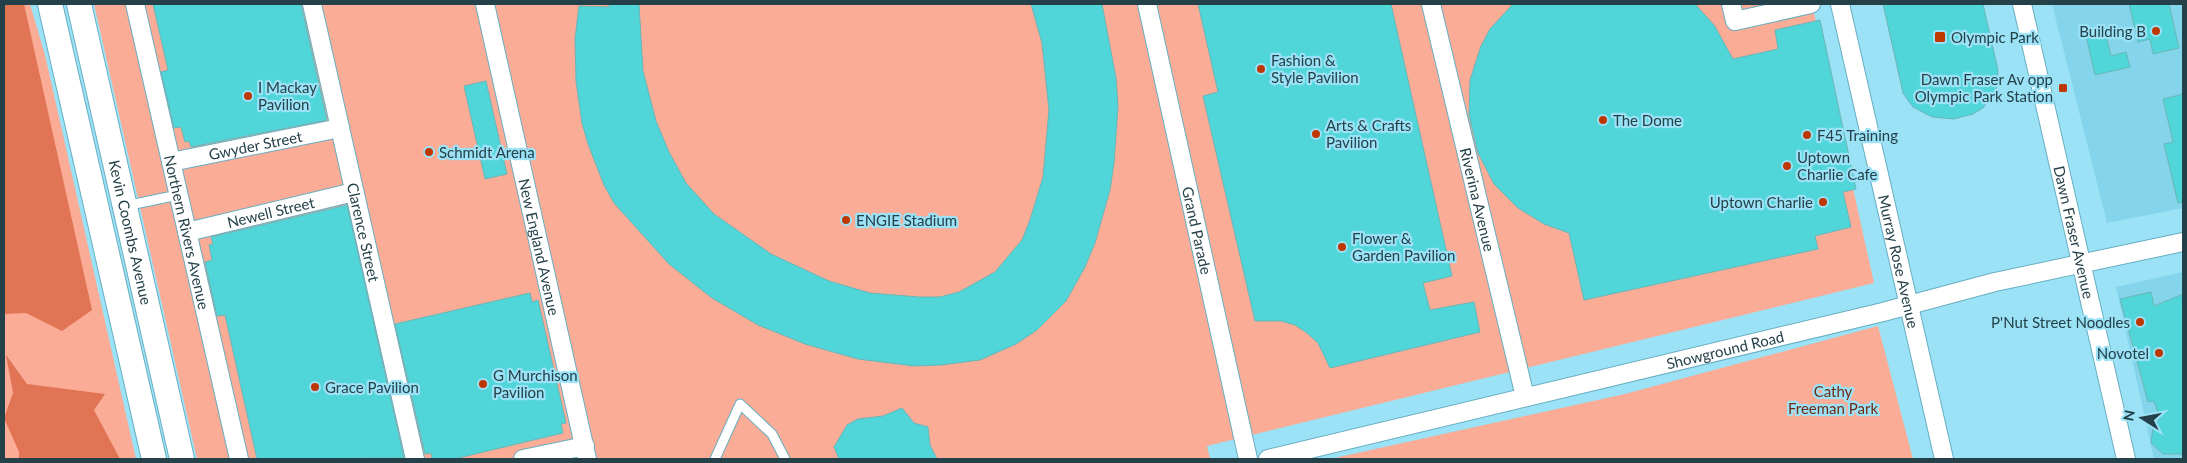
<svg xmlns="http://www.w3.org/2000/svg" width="2187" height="463" font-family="Lato,sans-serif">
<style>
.built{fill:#84d5eb}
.green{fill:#faac96}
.forest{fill:#e17455}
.building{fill:#50d5d8;stroke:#6bb6b7}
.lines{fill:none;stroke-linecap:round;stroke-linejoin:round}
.lane-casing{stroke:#69aec1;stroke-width:11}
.street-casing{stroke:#69aec1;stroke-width:20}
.secondary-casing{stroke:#69aec1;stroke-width:26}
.lane{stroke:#fff;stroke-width:9}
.street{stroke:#fff;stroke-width:18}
.secondary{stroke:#fff;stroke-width:24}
.poi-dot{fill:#be3600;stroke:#9be2f6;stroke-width:2}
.labels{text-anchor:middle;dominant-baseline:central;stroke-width:4.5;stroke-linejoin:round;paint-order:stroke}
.poi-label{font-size:15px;fill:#244149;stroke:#9be2f6;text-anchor:start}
.street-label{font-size:15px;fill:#244149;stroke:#9be2f6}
.park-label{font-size:15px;fill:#702b16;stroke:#9be2f6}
</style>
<rect width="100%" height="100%" fill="#9be2f6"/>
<!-- built -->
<path class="built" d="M2052,4h131v204l-76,15z
M2183,272v185l-6,2h-23l-38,-172z"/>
<!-- green -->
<path class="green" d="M4,4h26l15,51 91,404h-132z
M94,4h1718l62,279 -667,163 3,13h-1013z
M1878,326l35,133h-583l295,-65z"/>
<!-- forest -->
<path class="forest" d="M4,4h20l68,306 -30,21 -36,-18 -22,1z
M6,355l21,29 78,10 -11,16 26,49h-101v-7l-15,-34 9,-25z"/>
<!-- building -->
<path class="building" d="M153,4h148l26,116 -136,27 -2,-6 -4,1 -4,-15 -7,1 -13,-56 7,-2z
M609,4h30l4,67 13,50 13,31 17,31 28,31 57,40 58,27 41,12 49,4h21l19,-5 36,-20 27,-32 8,-20 13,-43 6,-67 -7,-67 -11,-39h71l14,74 2,28 -4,57 -4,27 -15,53 -10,24 -19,34 -29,29 -21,14 -36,16 -39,5 -27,1 -56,-7 -53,-15 -47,-19 -46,-27 -43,-34 -55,-61 -10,-18 -16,-41 -6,-21 -6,-42 -1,-42 4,-33 30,1z
M1198,4h193l61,272 -29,7 7,27 44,-8 6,30 -150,36 -12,-25 -11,-10 -12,-8 -14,-4h-26l-52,-225 15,-4z
M1513,4h182l19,21 19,34 45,-10 -3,-19 45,-10 36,169 -13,3 8,35 -36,9 3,13 -234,51 -15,-67 -25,-9 -26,-16 -24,-24 -16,-31 -9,-38 1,-35 11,-34 9,-17z
M1883,4h100l15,66 -2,19 -13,19 -10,6 -19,5 -22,-2 -19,-10 -10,-14z
M2129,4h40l10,44 -26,6 -3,-15 -12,3z
M2104,27l7,29 15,-4 4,15 -35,8 -10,-43z
M486,81l21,93 -22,5 -21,-93z
M2183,94v108l-5,1 -14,-59 9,-2 -10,-43z
M347,205l57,253 -147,1 -32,-144 -8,1 -12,-54 7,-2 -3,-15 4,-1 -2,-7z
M2151,292l3,14 29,-12v160h-20l-12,-11 2,-16 7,-8 -6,-18 -6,1 -28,-103z
M530,293l2,9 6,-2 28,123 -5,1 2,9 -109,26h-22l-1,-6 -6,1 -30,-130z
M902,408l12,15 14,4 2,18 7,14h-98l-5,-12 13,-22 11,-6 25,-3z"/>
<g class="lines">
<defs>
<path id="lane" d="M125,206l53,-11
M715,459l25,-55 32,30 13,25"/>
<g id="street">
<path id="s1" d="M135,4l104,455"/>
<path id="s2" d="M312,4l103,455"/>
<path id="s3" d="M485,4l102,455"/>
<path id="s4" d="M1147,4l101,455"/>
<path id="s5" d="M1431,4l94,393"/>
<path d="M1731,4l4,17 76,-17"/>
<path id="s6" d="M1840,4l104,455"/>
<path id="s7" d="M2022,4l104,455"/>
<path id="s8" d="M171,162l169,-34"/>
<path id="s9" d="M187,232l167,-40"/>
<path d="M523,459l62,-13"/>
<path id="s10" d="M1268,459l615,-147 112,-30 188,-40"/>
</g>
<g id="secondary">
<path d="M50,4l104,455"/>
<path id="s11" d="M79,4l103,455"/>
</g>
</defs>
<!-- lane casing -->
<use href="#lane" class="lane-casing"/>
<!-- street casing -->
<use href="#street" class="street-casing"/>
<!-- secondary casing -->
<use href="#secondary" class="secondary-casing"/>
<!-- lane -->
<use href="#lane" class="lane"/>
<!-- street -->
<use href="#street" class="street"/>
<!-- secondary -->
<use href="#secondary" class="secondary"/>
</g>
<!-- markers -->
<g class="poi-dot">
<circle cx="2156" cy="31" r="5"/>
<rect x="1934" y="31" width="12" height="12" rx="2.5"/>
<circle cx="1261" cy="69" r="5"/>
<rect x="2058" y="83" width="10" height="10" rx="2.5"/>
<circle cx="248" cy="96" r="5"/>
<circle cx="1603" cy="120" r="5"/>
<circle cx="1316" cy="134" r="5"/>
<circle cx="1807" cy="135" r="5"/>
<circle cx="429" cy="152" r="5"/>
<circle cx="1787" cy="166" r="5"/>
<circle cx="1823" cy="202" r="5"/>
<circle cx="846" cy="220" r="5"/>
<circle cx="1342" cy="247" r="5"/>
<circle cx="2140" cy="322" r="5"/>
<circle cx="2159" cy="353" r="5"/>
<circle cx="483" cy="384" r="5"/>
<circle cx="315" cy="387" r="5"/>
</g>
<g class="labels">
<!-- poi labels -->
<g class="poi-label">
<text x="2146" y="31" text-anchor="end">Building B</text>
<text x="1951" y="37">Olympic Park</text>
<text x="1271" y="60">Fashion &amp;<tspan x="1271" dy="17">Style Pavilion</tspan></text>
<text x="2053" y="79" text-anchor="end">Dawn Fraser Av opp<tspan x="2053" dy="17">Olympic Park Station</tspan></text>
<text x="258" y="87">I Mackay<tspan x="258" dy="17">Pavilion</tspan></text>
<text x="1613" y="120">The Dome</text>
<text x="1326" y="125">Arts &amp; Crafts<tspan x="1326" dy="17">Pavilion</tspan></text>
<text x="1817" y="135">F45 Training</text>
<text x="439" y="152">Schmidt Arena</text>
<text x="1797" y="157">Uptown<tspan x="1797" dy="17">Charlie Cafe</tspan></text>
<text x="1813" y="202" text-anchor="end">Uptown Charlie</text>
<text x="856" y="220">ENGIE Stadium</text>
<text x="1352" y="238">Flower &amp;<tspan x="1352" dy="17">Garden Pavilion</tspan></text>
<text x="2130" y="322" text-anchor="end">P'Nut Street Noodles</text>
<text x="2149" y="353" text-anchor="end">Novotel</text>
<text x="493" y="375">G Murchison<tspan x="493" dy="17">Pavilion</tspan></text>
<text x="325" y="387">Grace Pavilion</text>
</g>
<!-- street labels -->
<g class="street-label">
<text stroke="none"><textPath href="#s8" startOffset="86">Gwyder Street</textPath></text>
<text stroke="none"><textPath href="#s5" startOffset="201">Riverina Avenue</textPath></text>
<text stroke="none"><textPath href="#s9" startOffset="86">Newell Street</textPath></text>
<text stroke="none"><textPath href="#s7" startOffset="234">Dawn Fraser Avenue</textPath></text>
<text stroke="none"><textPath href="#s11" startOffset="234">Kevin Coombs Avenue</textPath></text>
<text stroke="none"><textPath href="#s1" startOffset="234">Northern Rivers Avenue</textPath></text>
<text stroke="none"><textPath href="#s2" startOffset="234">Clarence Street</textPath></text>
<text stroke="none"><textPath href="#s4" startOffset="232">Grand Parade</textPath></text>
<text stroke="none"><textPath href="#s3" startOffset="249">New England Avenue</textPath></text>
<text stroke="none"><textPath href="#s6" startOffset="264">Murray Rose Avenue</textPath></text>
<text stroke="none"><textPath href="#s10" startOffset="470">Showground Road</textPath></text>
</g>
<!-- park labels -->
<g class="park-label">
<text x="1833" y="391">Cathy<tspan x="1833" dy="17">Freeman Park</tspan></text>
</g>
</g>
<!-- border -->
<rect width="2187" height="463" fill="none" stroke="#244149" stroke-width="10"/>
<!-- north arrow -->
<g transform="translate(2142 418) rotate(281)" stroke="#9be2f6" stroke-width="4" paint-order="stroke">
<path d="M0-4L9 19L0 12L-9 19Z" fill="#244149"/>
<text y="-8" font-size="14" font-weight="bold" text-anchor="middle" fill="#244149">N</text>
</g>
</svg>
